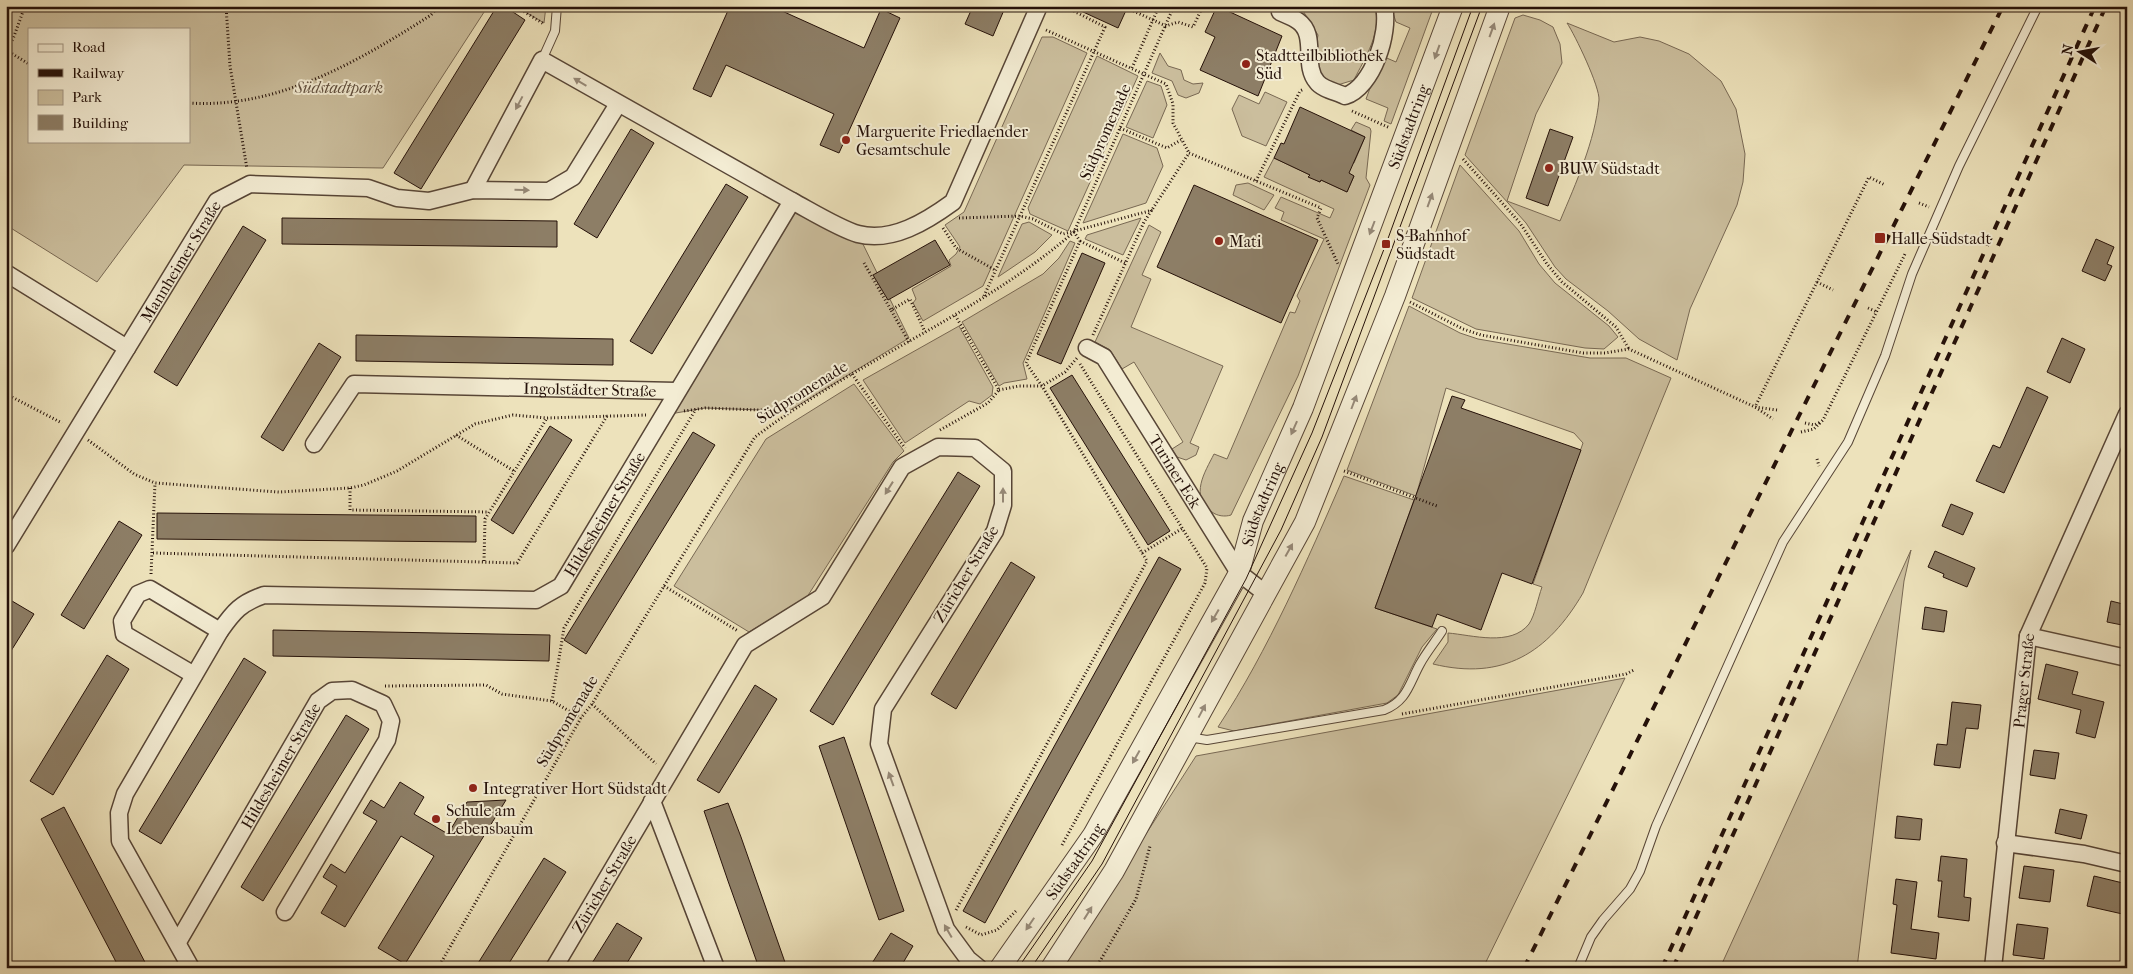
<svg xmlns="http://www.w3.org/2000/svg" width="2133" height="974" font-family="'IM FELL French Canon',serif">
<style>
.green{fill:#cbbe9d;stroke:#786853;fill-rule:evenodd}
.building{fill:#8d7e66;stroke:#251109}
.lines{fill:none;stroke-linecap:round;stroke-linejoin:round}
.service-casing{stroke:#574536;stroke-width:10}
.minor-casing{stroke:#574536;stroke-width:19}
.tertiary-casing{stroke:#574536;stroke-width:22}
.path{stroke:#251109;stroke-width:3;stroke-dasharray:1 2.5;stroke-linecap:butt}
.service{stroke:#f3ecd3;stroke-width:8}
.minor{stroke:#f3ecd3;stroke-width:16}
.tertiary{stroke:#f3ecd3;stroke-width:20}
.tram{stroke:#251109;stroke-width:1}
.rail{stroke:#251109;stroke-width:4;stroke-dasharray:9 9;stroke-linecap:butt}
.oneway{fill:#968978}
.poi-dot{fill:#8f2418;stroke:#f3ecd3;stroke-width:2}
.labels{text-anchor:middle;dominant-baseline:central;stroke-width:4;stroke-linejoin:round;paint-order:stroke}
.poi-label{font-size:16px;fill:#251109;stroke:#f3ecd3;text-anchor:start}
.park-label{font-size:16px;font-style:italic;fill:#5f4e3d;stroke:#f3ecd3}
.street-label{font-size:16px;fill:#251109;stroke:#f3ecd3}
</style>
<rect width="100%" height="100%" fill="#ede2bb"/>
<filter id="stains"><feTurbulence type="fractalNoise" baseFrequency=".004" numOctaves="4"/><feColorMatrix values="0 0 0 0 .2 0 0 0 0 .09 0 0 0 0 .02 0 0 0 .5 -.17"/></filter>
<radialGradient id="worn" r=".72"><stop offset=".6" stop-color="#630" stop-opacity="0"/><stop offset="1" stop-color="#630" stop-opacity=".3"/></radialGradient>
<!-- green -->
<path class="green" d="M6,6h482l-105,162 -199,-3 -87,117 -91,-57zM29,29h160v112h-160z
M515,6h31l-2,17z
M1300,6h74c10,24 -10,53 -20,74l-20,6 -16,-9 -4,-19 4,-23z
M1402,6h32l-43,118 -7,-3 4,-13 -22,-9 16,-43 14,6 14,-34 -14,-6 -4,-12z
M1523,15l17,5 13,7 7,17 2,19 -26,51 -29,87 53,20c16,-38 35,-80 39,-121 1,-13 -24,-65 -32,-77l47,19 26,-5 19,4 30,13 32,27 15,28 9,45 -2,28 -6,23 -47,104 -13,51 -38,-21 -31,-28 -42,-32 -11,-12 -29,-44 -61,-68 50,-137z
M1042,37h11l34,16 -104,233 -60,35 -10,-18 3,-4 -4,-10 39,-23 -2,-6 7,-6 4,-7 -15,-22 19,-13z
M1160,53l8,13 13,4 3,10 9,4 10,-1 -4,10 -13,5 -8,-3 -6,-14 -20,-8z
M1097,56l41,20 -70,155 -38,-17 -2,-6z
M1147,81l14,5 6,19 -14,33 -27,-11z
M1265,92l22,10 -21,44 -24,-10 -10,-27 7,-14 20,9z
M1356,122l14,6 1,3 -5,47 4,7 -72,191 -67,139c-6,2 -14,1 -19,-3 -23,-16 -7,-40 2,-58l13,5 63,-147 5,1 5,-12 -3,-5 27,-57 -43,-19 3,-8 -9,-4 6,-11 49,21 4,-9 -70,-32 10,-19 36,17 -1,2 11,5 1,-2 26,12 7,-16 -33,-16 33,3 11,-26 -14,-7z
M1123,134l34,14 6,18 -17,37 -63,20z
M1460,165l59,66 20,33 16,19 54,43 9,11 -14,12 -19,-1 -109,-19 -64,-31z
M1248,183l26,12 -10,15 -31,-15 3,-10z
M792,201l66,33 51,104 -120,73 -84,-3 -41,7z
M1141,218l-18,37 -38,-16 2,-4z
M1029,222l23,13 -17,17 -37,25 24,-53z
M1149,225l12,7 -19,43 9,4 -20,48 92,39 -33,77 9,4 -3,8 -10,5 -9,-3 -5,-8 11,-7 -49,-80 -12,7 -12,-19 -15,-8z
M1070,241l5,2 -52,120 4,16 -23,4 -5,3 -37,-64 81,-48 16,-16z
M1409,306l51,27 18,6 112,19h36l45,20 -88,215c-35,60 -80,88 -150,71l15,-22v-9c24,2 63,14 81,-9 6,-9 9,-26 13,-37l-9,-3 50,-141 -9,-10 -128,-45 -30,108 -69,-26z
M959,326l34,61 -1,8 -12,9 -11,-3 -64,42 -42,-63z
M854,384l50,67 -11,11 -86,135 -58,35 -75,-46 92,-147z
M1344,476l70,24 -39,108 62,21 -15,18 -24,48 -11,8 -153,28 -16,-4c51,-78 89,-166 126,-251z
M1911,550l-7,31 -47,387h-137z
M1625,678l-142,290h-423l136,-212z"/>
<!-- building -->
<path class="building" d="M497,6h7l21,14 -104,169 -27,-16z
M730,6h41l93,42 17,-39 19,9 -61,135 -19,-8 14,-31 -108,-49 -15,32 -18,-8z
M973,6h22l9,4 -11,26 -28,-12z
M1070,6h58l-10,22z
M1217,6l65,30 -24,60 -58,-26 15,-33 -10,-5z
M1300,107l65,30 -16,36 5,3 -7,16 -26,-12 -1,2 -12,-5 2,-2 -36,-17 7,-15 3,1z
M631,129l23,14 -57,95 -23,-14z
M1550,129l23,8 -25,69 -22,-8z
M726,184l22,13 -96,157 -22,-13z
M1194,185l124,55 -37,83 -124,-56z
M282,218l275,3v26l-275,-3z
M243,226l23,14 -89,146 -23,-14z
M2096,239l18,8 -7,17 5,2 -7,15 -23,-10z
M935,240l15,25 -62,35 -15,-25z
M1082,253l23,10 -44,101 -24,-10z
M356,335l257,4v26l-257,-4z
M2062,338l23,11 -15,34 -23,-11z
M319,343l22,14 -58,94 -22,-14z
M1072,375l98,156 -22,14 -98,-157z
M2027,387l21,10 -44,96 -28,-12 17,-36 7,3z
M1452,396l13,4 -4,8 120,42 -49,134 -30,-11 -21,57 -44,-16 -5,13 -57,-19z
M550,426l22,14 -59,94 -22,-14z
M693,432l22,13 -129,209 -22,-14z
M958,472l22,14 -147,239 -23,-14z
M1951,504l22,9 -10,22 -21,-9z
M157,513l319,3v26l-319,-3z
M119,521l23,14 -58,94 -23,-14z
M1935,551l40,17 -8,19 -24,-10 1,-3 -16,-7z
M1159,557l22,12 -196,354 -22,-12z
M1011,562l24,15 -79,132 -25,-15z
M12,601l22,13 -28,45v-49z
M2111,601l16,4v21l-20,-4z
M1925,607l22,4 -3,21 -22,-3z
M273,630l277,5 -1,26 -276,-5z
M107,655l22,14 -76,126 -23,-14z
M244,658l22,14 -105,172 -22,-13z
M2046,664l32,8 -6,22 32,8 -9,36 -19,-5 5,-23 -43,-11z
M755,685l22,14 -58,94 -22,-13z
M1952,702l29,3 -3,24 -12,-1 -6,40 -26,-3 3,-21 10,1z
M346,715l23,14 -106,172 -22,-14z
M844,737l60,174 -25,9 -60,-174z
M2034,750l25,3 -4,26 -25,-4z
M400,782l24,15 -10,17 34,20 19,-32 39,-2 -101,164 -27,-16 56,-92 -33,-20 -56,91 -24,-14 16,-27 -14,-9 8,-13 14,9 32,-52 -14,-8 8,-13 13,8z
M728,803l13,34 46,131h-28l-31,-87 -24,-70z
M64,807l84,161h-29l-5,-10 -73,-139z
M2060,809l27,6 -6,24 -26,-6z
M1897,816l25,3 -2,21 -25,-2z
M1941,856l26,3 -3,38 7,1 -2,23 -31,-4 4,-36h-4z
M544,858l22,14 -60,96h-31z
M2024,866l30,4 -4,32 -31,-4z
M2094,876l33,8v31l-40,-9z
M1896,879l21,3 -6,47 28,4 -3,26 -45,-6 6,-48 -4,-1z
M617,923l25,15 -18,30h-35z
M2017,924l31,4 -4,31 -31,-4z
M891,933l22,13 -13,22h-31z"/>
<g class="lines">
<defs>
<path id="service" d="M542,60l13,-29 2,-25
M1188,737l19,3 177,-30c23,-9 25,-26 36,-46 6,-11 15,-22 22,-33
M1578,968l13,-31 12,-17 27,-31 10,-18 16,-45 127,-284 65,-100 37,-86 27,-82 47,-108 79,-160"/>
<g id="minor">
<path d="M1283,6l-3,6c6,3 13,5 18,9 20,14 4,44 19,61 5,7 20,10 28,14 28,-9 45,-63 39,-90"/>
<path d="M792,201c17,9 48,28 66,33 34,9 69,-13 95,-32l86,-196"/>
<path d="M6,273l121,75"/>
<path id="s1" d="M1087,348l17,9 135,216 26,20"/>
<path id="s2" d="M314,444l40,-60 322,7"/>
<path id="s3" d="M6,546l211,-345 33,-17 118,4 29,10 32,3 44,-11 76,1 24,-14 45,-73"/>
<path d="M2028,636l99,22"/>
<path d="M194,675l-70,-41 -2,-13 16,-27 12,-5 70,42"/>
<path d="M652,801l64,167"/>
<path d="M2005,843l79,11 43,10"/>
<path id="s4" d="M178,942l140,-241 14,-10 20,-1 31,14 8,17 -4,19 -102,172"/>
<path id="s5" d="M191,968l-71,-127 -1,-28 6,-19 95,-163c14,-20 21,-28 44,-36l272,5 25,-14 231,-385 -250,-141 -69,130"/>
<path id="s6" d="M554,968l191,-323 77,-48 80,-130 36,-20 37,1 28,23v34l-8,26 -112,178 -4,35 67,185 22,30 11,9"/>
<path id="s7" d="M1993,968l35,-332 99,-222"/>
</g>
<g id="tertiary">
<path id="s8" d="M1000,968l93,-133 146,-262 14,-52 50,-113 150,-402"/>
<path d="M1051,968l63,-97 191,-349 90,-226 105,-290"/>
</g>
</defs>
<!-- service casing -->
<use href="#service" class="service-casing"/>
<!-- minor casing -->
<use href="#minor" class="minor-casing"/>
<!-- tertiary casing -->
<use href="#tertiary" class="tertiary-casing"/>
<!-- path -->
<path class="path" d="M226,6l4,60 17,103
M515,6l29,18
M1127,8l39,18 12,-4 15,5 10,-21
M1046,30l120,54 7,20v19l16,30
M6,49l7,-10 12,-33
M6,50l23,14
M1132,68l27,-62
M189,103c89,6 170,-42 242,-88l8,-9
M1352,111l38,17
M1120,128l47,20 14,-8
M1189,153l132,55 -4,10 21,46
M1463,159l57,64 27,41 15,18 54,45 13,22
M1256,181l44,-90 4,-2
M1919,203l10,4
M959,218l61,-2 13,3 30,15 90,-24
M943,228l13,20 39,22
M1080,241l45,22
M864,263l27,47
M1817,282l16,8
M984,296l121,-269 -41,-21
M1410,302l53,27 18,6 102,18h22l24,-4 126,58 18,12
M1868,308l9,4
M1093,335l51,-113 45,-69
M909,342l-18,-32 19,-11 15,33
M852,374l53,74
M999,390l20,-4h23l23,-14 12,-14
M6,394l56,29
M1777,410l-22,-3 114,-230 16,8
M684,411l21,-3 83,3
M1805,423l9,2 7,-3
M940,430l48,-27 11,-13 -44,-75
M1801,432l13,-3 9,-9 83,-168
M456,435l58,36
M88,440l46,34 21,9 124,9 71,-4 14,-3 33,-14 78,-47 38,-9 34,3 99,-3
M1817,459l2,7
M1344,471l93,35
M350,488v22l139,2
M153,553l364,10 90,-147
M1142,553l41,-25
M484,561l1,-42 62,-101
M151,574l4,-91
M664,586l74,45
M385,686l101,-1 16,9 50,7 29,17
M552,701l12,-73 132,-219
M592,704l64,60
M1402,714l224,-40 8,-4
M1062,845l143,-262 2,-15 -127,-204
M956,910l191,-349 -105,-175 -16,-23 54,-122 -6,-9
M966,927l15,8 16,-5 19,-19
M438,968l143,-250 11,-14 163,-267c101,-76 223,-122 319,-205l100,-226
M1096,968l40,-69 14,-53"/>
<!-- service -->
<use href="#service" class="service"/>
<!-- minor -->
<use href="#minor" class="minor"/>
<!-- tertiary -->
<use href="#tertiary" class="tertiary"/>
<!-- tram -->
<path class="tram" d="M1018,968l74,-107 154,-282 66,-146 74,-189 87,-238
M1031,968l71,-104 179,-334 41,-93 160,-431"/>
<!-- rail -->
<path class="rail" d="M1524,968l479,-962
M1662,968l433,-962
M1673,968l433,-962"/>
</g>
<!-- one-way arrows -->
<defs><path id="oneway-solid" d="M-6-.8H1V-3.2L6.5 0L1 3.2V.8H-6Z" transform="scale(1.25)"/></defs>
<g class="oneway">
<use href="#oneway-solid" transform="translate(1492 30) rotate(-70)"/>
<use href="#oneway-solid" transform="translate(1437 52) rotate(110)"/>
<use href="#oneway-solid" transform="translate(580 82) rotate(-149)"/>
<use href="#oneway-solid" transform="translate(519 103) rotate(118)"/>
<use href="#oneway-solid" transform="translate(522 190) rotate(1)"/>
<use href="#oneway-solid" transform="translate(1430 200) rotate(-70)"/>
<use href="#oneway-solid" transform="translate(1372 228) rotate(111)"/>
<use href="#oneway-solid" transform="translate(1354 402) rotate(-69)"/>
<use href="#oneway-solid" transform="translate(1294 428) rotate(114)"/>
<use href="#oneway-solid" transform="translate(889 488) rotate(122)"/>
<use href="#oneway-solid" transform="translate(1003 495) rotate(-90)"/>
<use href="#oneway-solid" transform="translate(1289 550) rotate(-61)"/>
<use href="#oneway-solid" transform="translate(1215 616) rotate(120)"/>
<use href="#oneway-solid" transform="translate(1202 711) rotate(-62)"/>
<use href="#oneway-solid" transform="translate(1136 757) rotate(119)"/>
<use href="#oneway-solid" transform="translate(891 779) rotate(-110)"/>
<use href="#oneway-solid" transform="translate(1088 913) rotate(-58)"/>
<use href="#oneway-solid" transform="translate(1030 924) rotate(124)"/>
<use href="#oneway-solid" transform="translate(948 931) rotate(-120)"/>
</g>
<!-- markers -->
<g class="poi-dot">
<circle cx="1246" cy="64" r="5"/>
<circle cx="846" cy="140" r="5"/>
<circle cx="1549" cy="168" r="5"/>
<rect x="1874" y="232" width="12" height="12" rx="2.5"/>
<circle cx="1219" cy="241" r="5"/>
<rect x="1381" y="239" width="10" height="10" rx="2.5"/>
<circle cx="473" cy="788" r="5"/>
<circle cx="436" cy="819" r="5"/>
</g>
<g class="labels">
<!-- poi labels -->
<g class="poi-label">
<text x="1256" y="55">Stadtteilbibliothek<tspan x="1256" dy="18">Süd</tspan></text>
<text x="856" y="131">Marguerite Friedlaender<tspan x="856" dy="18">Gesamtschule</tspan></text>
<text x="1559" y="168">BUW Südstadt</text>
<text x="1396" y="235">S-Bahnhof<tspan x="1396" dy="18">Südstadt</tspan></text>
<text x="1891" y="238">Halle-Südstadt</text>
<text x="1229" y="241">Mati</text>
<text x="483" y="788">Integrativer Hort Südstadt</text>
<text x="446" y="810">Schule am<tspan x="446" dy="18">Lebensbaum</tspan></text>
</g>
<!-- park labels -->
<g class="park-label">
<text x="339" y="87">Südstadtpark</text>
</g>
<!-- street labels -->
<g class="street-label">
<text stroke="none"><textPath href="#s8" startOffset="940">Südstadtring</textPath></text>
<text transform="translate(1105 132) rotate(-66)">Südpromenade</text>
<text stroke="none"><textPath href="#s3" startOffset="334">Mannheimer Straße</textPath></text>
<text stroke="none"><textPath href="#s2" startOffset="308">Ingolstädter Straße</textPath></text>
<text transform="translate(802 392) rotate(-32)">Südpromenade</text>
<text stroke="none"><textPath href="#s1" startOffset="154">Turiner Eck</textPath></text>
<text stroke="none"><textPath href="#s8" startOffset="535">Südstadtring</textPath></text>
<text stroke="none"><textPath href="#s5" startOffset="825">Hildesheimer Straße</textPath></text>
<text transform="translate(966 574) rotate(-59)">Züricher Straße</text>
<text stroke="none"><textPath href="#s7" startOffset="289">Prager Straße</textPath></text>
<text transform="translate(567 721) rotate(-59)">Südpromenade</text>
<text stroke="none"><textPath href="#s4" startOffset="204">Hildesheimer Straße</textPath></text>
<text stroke="none"><textPath href="#s8" startOffset="130">Südstadtring</textPath></text>
<text stroke="none"><textPath href="#s6" startOffset="98">Züricher Straße</textPath></text>
</g>
</g>
<!-- margin -->
<rect width="2133" height="974" fill="none" stroke="#ede2bb" stroke-width="25"/>
<rect x="8" y="8" width="2118" height="959" fill="none" stroke="#251109" stroke-width="2.5"/>
<rect x="12" y="12" width="2108" height="949" fill="none" stroke="#251109"/>
<!-- legend -->
<rect x="28" y="28" width="162" height="115" fill="#f3ecd3" stroke="#a19482"/>
<rect x="38" y="44" width="25" height="8" fill="#f3ecd3" stroke="#a19482"/>
<text x="72" y="52" font-size="15" fill="#251109">Road</text>
<rect x="38" y="69" width="25" height="8" fill="#251109" stroke="#a19482"/>
<text x="72" y="78" font-size="15" fill="#251109">Railway</text>
<rect x="38" y="90" width="25" height="15" fill="#cbbe9d" stroke="#a19482"/>
<text x="72" y="102" font-size="15" fill="#251109">Park</text>
<rect x="38" y="115" width="25" height="15" fill="#8d7e66" stroke="#a19482"/>
<text x="72" y="128" font-size="15" fill="#251109">Building</text>
<!-- north arrow -->
<g transform="translate(2080 52) rotate(281)" stroke="#f3ecd3" stroke-width="4" paint-order="stroke">
<path d="M0-4L9 19L0 12L-9 19Z" fill="#251109"/>
<text y="-8" font-size="14" font-weight="bold" text-anchor="middle" fill="#251109">N</text>
</g>
<rect width="100%" height="100%" filter="url(#stains)"/>
<rect width="100%" height="100%" fill="url(#worn)"/>
</svg>
